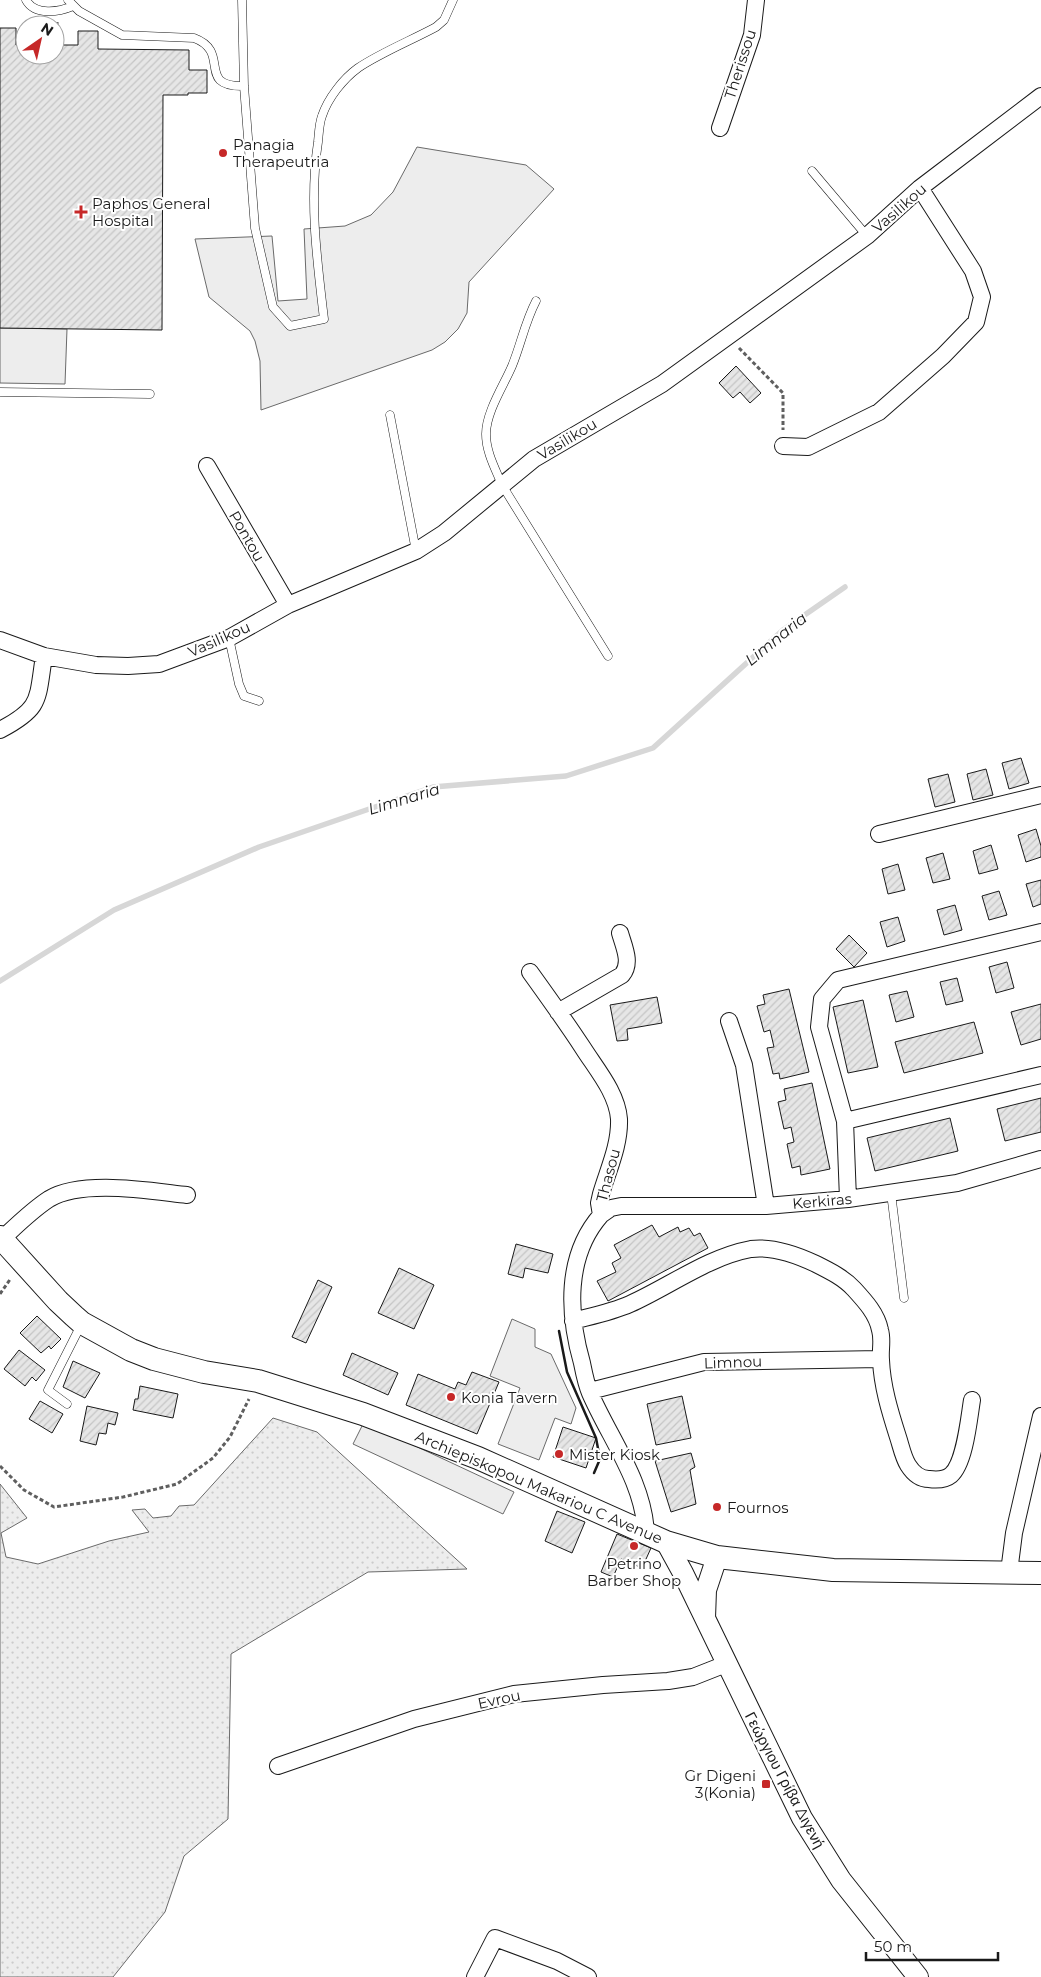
<svg xmlns="http://www.w3.org/2000/svg" width="1041" height="1977" font-family="Montserrat,sans-serif">
<style>
.grass{fill:url(#grass-dots);stroke:#6a6a6a}
.built{fill:#ededed;stroke:#6a6a6a}
.lines{fill:none;stroke-linecap:round;stroke-linejoin:round}
.stream{stroke:#d7d7d7;stroke-width:5.5}
.building{fill:url(#building-hatch);stroke:#1a1a1a}
.service-casing{stroke:#1a1a1a;stroke-width:9}
.minor-casing{stroke:#1a1a1a;stroke-width:18}
.tertiary-casing{stroke:#1a1a1a;stroke-width:22}
.secondary-casing{stroke:#1a1a1a;stroke-width:24}
.path{stroke:#5f5f5f;stroke-width:3;stroke-dasharray:4 2.5;stroke-linecap:butt}
.service{stroke:#fff;stroke-width:8}
.minor{stroke:#fff;stroke-width:16}
.tertiary{stroke:#fff;stroke-width:20}
.secondary{stroke:#fff;stroke-width:22}
.wall{stroke:#1a1a1a;stroke-width:2.5}
.poi-dot{fill:#c62828;stroke:#fff;stroke-width:2}
.labels{text-anchor:middle;dominant-baseline:central;stroke-width:4;stroke-linejoin:round;paint-order:stroke}
.street-label{font-size:15px;fill:#1a1a1a;stroke:#fff}
.poi-label{font-size:15px;fill:#1a1a1a;stroke:#fff;text-anchor:start}
.water-label{font-size:16px;font-style:italic;fill:#1a1a1a;stroke:#fff}
</style>
<defs>
<pattern id="grass-dots" width="8" height="8" patternUnits="userSpaceOnUse" patternTransform="scale(1.25)"><rect width="8" height="8" fill="#ededed"/><path d="M2 2h.1M6 6h.1" fill="none" stroke="#cbcbcb" stroke-width="1.8" stroke-linecap="round"/></pattern>
<pattern id="building-hatch" width="6" height="6" patternUnits="userSpaceOnUse" patternTransform="scale(1.25)"><rect width="6" height="6" fill="#e6e6e6"/><path d="M-1 1l2-2M0 6l6-6M5 7l2-2" fill="none" stroke="#c5c5c5"/></pattern>
</defs>
<rect width="100%" height="100%" fill="#fff"/>
<!-- grass -->
<path class="grass" d="M273,1418l44,14 150,137 -99,3 -137,82 -3,165 -44,37 -19,56 -52,65h-113v-493l27,34 -26,15 5,24 32,7 71,-23 40,-9 -17,-22 13,-1 8,9 18,-2 8,-10 15,-1z"/>
<!-- built -->
<path class="built" d="M417,147l109,18 28,24 -85,93 -2,31 -9,16 -13,13 -13,8 -171,60 -1,-49 -5,-20 -5,-10 -41,-34 -14,-58 77,-3 6,65 29,-2 -3,-70 41,-3 26,-11 22,-23z
M0,328l67,1 -2,55 -65,-1z
M512,1319l23,10v18l16,7 25,54 -5,16 -16,-6 -16,42 -41,-16 22,-56 -30,-12z
M364,1422l150,70 -11,22 -150,-70z"/>
<g class="lines">
<!-- stream -->
<path class="stream" d="M0,981l114,-71 145,-63 174,-60 133,-11 87,-28 130,-118 62,-43"/>
</g>
<!-- building -->
<path class="building" d="M0,28h16v17h9v10h30v-10h23v-14h20v18l91,1v20h18v23h-19v2h-25l-1,235 -162,-2z
M736,366l25,27 -11,10 -10,-11 -7,6 -14,-15z
M1021,758l8,25 -20,6 -7,-26z
M986,769l7,26 -20,5 -6,-26z
M948,774l7,28 -20,5 -7,-28z
M1036,829l5,17v11l-15,5 -8,-27z
M991,845l7,24 -19,5 -6,-23z
M943,853l7,26 -17,4 -7,-25z
M898,864l7,26 -17,4 -6,-25z
M1041,880v24l-8,3 -7,-23z
M999,891l8,24 -18,5 -7,-24z
M955,905l7,25 -18,5 -7,-25z
M898,917l7,24 -18,6 -7,-25z
M849,935l18,18 -13,14 -18,-18z
M1007,962l7,26 -18,5 -7,-26z
M957,978l6,23 -17,4 -6,-23z
M789,989l20,83 -29,7 -1,-6 -6,1 -6,-26 7,-1 -4,-17 -6,2 -7,-26 8,-2 -2,-9z
M907,991l7,26 -18,5 -7,-27z
M657,997l5,26 -35,6 1,11 -11,1 -7,-36z
M863,1000l15,67 -30,6 -15,-66z
M1041,1004v35l-20,6 -10,-33z
M974,1022l9,31 -79,20 -9,-31z
M812,1083l18,86 -29,6 -1,-9 -8,2 -5,-24 7,-2 -3,-15 -7,2 -6,-27 8,-2 -2,-11z
M1041,1098v34l-36,9 -8,-32z
M950,1118l8,33 -83,20 -8,-33z
M652,1225l7,12 19,-10 2,5 9,-4 5,8 6,-3 8,15 -100,53 -11,-20 19,-9 -4,-9 9,-5 -7,-13z
M516,1244l37,10 -5,19 -23,-5 -2,10 -15,-4z
M399,1268l35,17 -20,44 -36,-16z
M318,1280l14,7 -26,56 -14,-6z
M37,1316l24,23 -10,10 -2,-3 -8,7 -21,-20z
M19,1350l26,20 -9,11 -4,-4 -7,9 -21,-17z
M352,1353l46,20 -10,22 -45,-20z
M73,1361l27,12 -15,25 -22,-11z
M472,1372l27,10 -22,52 -71,-29 12,-31 37,15 3,-7 8,3z
M140,1386l38,8 -5,24 -40,-8 2,-11h3z
M682,1396l9,42 -35,7 -9,-41z
M40,1401l23,13 -11,19 -23,-14z
M87,1406l31,7 -3,12 -7,-2 -2,11 -7,-1 -3,12 -16,-4z
M563,1427l33,11 -10,30 -33,-11z
M691,1453l4,14 -5,3 6,34 -25,8 -16,-51z
M557,1511l28,11 -13,31 -27,-12z
M617,1534l34,14 -9,20 -21,-9 -8,18 -12,-5z"/>
<g class="lines">
<defs>
<path id="service" d="M26,0c9,16 33,12 47,6
M68,0l11,11 43,24 72,3c38,14 1,49 50,48
M242,0l2,86 11,142 18,79 17,19 34,-7c-7,-59 -15,-118 -6,-177 1,-9 1,-18 4,-26 6,-18 21,-37 36,-48 22,-15 54,-28 78,-41l8,-7 9,-20
M812,171l55,65
M536,301c-11,21 -15,43 -24,65 -8,19 -26,46 -26,68 0,18 9,34 16,51l106,171
M0,392l150,2
M390,415l26,136
M229,638l10,46 5,12 15,5
M891,1193l13,105
M67,1404l-19,-14 33,-65"/>
<path id="minor" d="M720,128l32,-93 4,-35
M783,446l25,1 71,-35 64,-56 33,-34 6,-25 -9,-26 -53,-83
M207,466l81,139
M0,640l44,16 52,9 32,1 31,-2 70,-26 59,-33 128,-54 28,-18 90,-74 128,-75 205,-148 53,-48 121,-92
M0,730c42,-22 37,-30 44,-74
M879,834l162,-39
M530,972c18,25 36,50 53,76 14,22 34,45 36,71 1,26 -11,51 -18,75l-2,9 2,12c-36,41 -33,99 -19,148 2,10 4,21 8,30 20,46 54,89 56,141
M558,1012l64,-37c10,-12 2,-28 -2,-42
M729,1021l15,44 22,141
M845,1121l196,-46
M848,1199l-3,-78 -26,-94 3,-28 16,-19 203,-48
M601,1215l10,-7 10,-2h145l82,-7 109,-16 84,-24
M2,1239c15,-14 30,-29 47,-40 33,-20 101,-8 138,-4
M573,1321c19,-5 39,-9 57,-17 40,-18 78,-47 121,-55 22,-3 46,6 65,15 14,7 28,14 38,25 11,12 23,25 26,41 3,10 0,19 1,30 1,26 9,52 17,77 3,9 5,20 10,28 5,8 12,14 21,14 8,1 16,1 22,-4 14,-12 18,-57 21,-75
M590,1391l114,-29 176,-3
M1009,1572l5,-39 27,-117
M278,1766l136,-47 100,-25 89,-9 65,-4 25,-4 33,-13
M475,1977l20,-39 62,23 31,16"/>
<path id="tertiary" d="M666,1542l17,31 119,245 39,62 77,97
M705,1618l1,-28 11,-33"/>
<path id="secondary" d="M0,1237l58,64 16,15 8,7 49,27 23,9 50,13 54,9 105,33 115,44 188,84 51,15 116,13 208,3"/>
</defs>
<!-- service casing -->
<use href="#service" class="service-casing"/>
<!-- minor casing -->
<use href="#minor" class="minor-casing"/>
<!-- tertiary casing -->
<use href="#tertiary" class="tertiary-casing"/>
<!-- secondary casing -->
<use href="#secondary" class="secondary-casing"/>
<!-- path -->
<path class="path" d="M57,45v-23
M739,348l44,45v37
M0,1294l11,-16
M0,1466l24,24 30,17 69,-10 54,-13 36,-26 17,-21 19,-38"/>
<!-- service -->
<use href="#service" class="service"/>
<!-- minor -->
<use href="#minor" class="minor"/>
<!-- tertiary -->
<use href="#tertiary" class="tertiary"/>
<!-- secondary -->
<use href="#secondary" class="secondary"/>
<!-- wall -->
<path class="wall" d="M559,1331l8,41 29,66 4,21 -6,14"/>
</g>
<!-- markers -->
<g class="poi-dot">
<circle cx="223" cy="153" r="5"/>
<path d="M78.5 204.5h5v5h5v5h-5v5h-5v-5h-5v-5h5z"/>
<circle cx="451" cy="1397" r="5"/>
<circle cx="559" cy="1454" r="5"/>
<circle cx="717" cy="1507" r="5"/>
<circle cx="634" cy="1546" r="5"/>
<rect x="761" y="1779" width="10" height="10" rx="2.5"/>
</g>
<g class="labels">
<!-- street labels -->
<g class="street-label">
<text transform="translate(740 64) rotate(-72)">Therissou</text>
<text transform="translate(899 208) rotate(-41)">Vasilikou</text>
<text transform="translate(567 439) rotate(-31)">Vasilikou</text>
<text transform="translate(247 536) rotate(60)">Pontou</text>
<text transform="translate(219 639) rotate(-24)">Vasilikou</text>
<text transform="translate(608 1175) rotate(-75)">Thasou</text>
<text transform="translate(822 1201) rotate(-5)">Kerkiras</text>
<text transform="translate(733 1362) rotate(-2)">Limnou</text>
<text transform="translate(539 1487) rotate(23)">Archiepiskopou Makariou C Avenue</text>
<text transform="translate(499 1699) rotate(-12)">Evrou</text>
<text transform="translate(785 1780) rotate(62)">Γεώργιου Γρίβα Διγενή</text>
</g>
<!-- poi labels -->
<g class="poi-label">
<text x="233" y="144">Panagia<tspan x="233" dy="17">Therapeutria</tspan></text>
<text x="92" y="203">Paphos General<tspan x="92" dy="17">Hospital</tspan></text>
<text x="461" y="1397">Konia Tavern</text>
<text x="569" y="1454">Mister Kiosk</text>
<text x="727" y="1507">Fournos</text>
<text x="634" y="1563" text-anchor="middle">Petrino<tspan x="634" dy="17">Barber Shop</tspan></text>
<text x="756" y="1775" text-anchor="end">Gr Digeni<tspan x="756" dy="17">3(Konia)</tspan></text>
</g>
<!-- water labels -->
<g class="water-label">
<text transform="translate(776 639) rotate(-39)">Limnaria</text>
<text transform="translate(404 799) rotate(-17)">Limnaria</text>
</g>
</g>
<!-- north arrow -->
<g transform="translate(40 40) rotate(34)"><circle r="24" fill="#ffffff" stroke="#a3a3a3"/>
<path d="M0-4L9 19L0 12L-9 19Z" fill="#c62828"/>
<text y="-8" font-size="14" font-weight="bold" text-anchor="middle" fill="#1a1a1a">N</text>
</g>
<!-- scale -->
<path d="M866 1952v8h132v-8" fill="none" stroke="#1a1a1a" stroke-width="2.5"/>
<text x="874" y="1952" font-size="15" fill="#1a1a1a" stroke="#ffffff" stroke-width="4" paint-order="stroke">50 m</text>
</svg>
